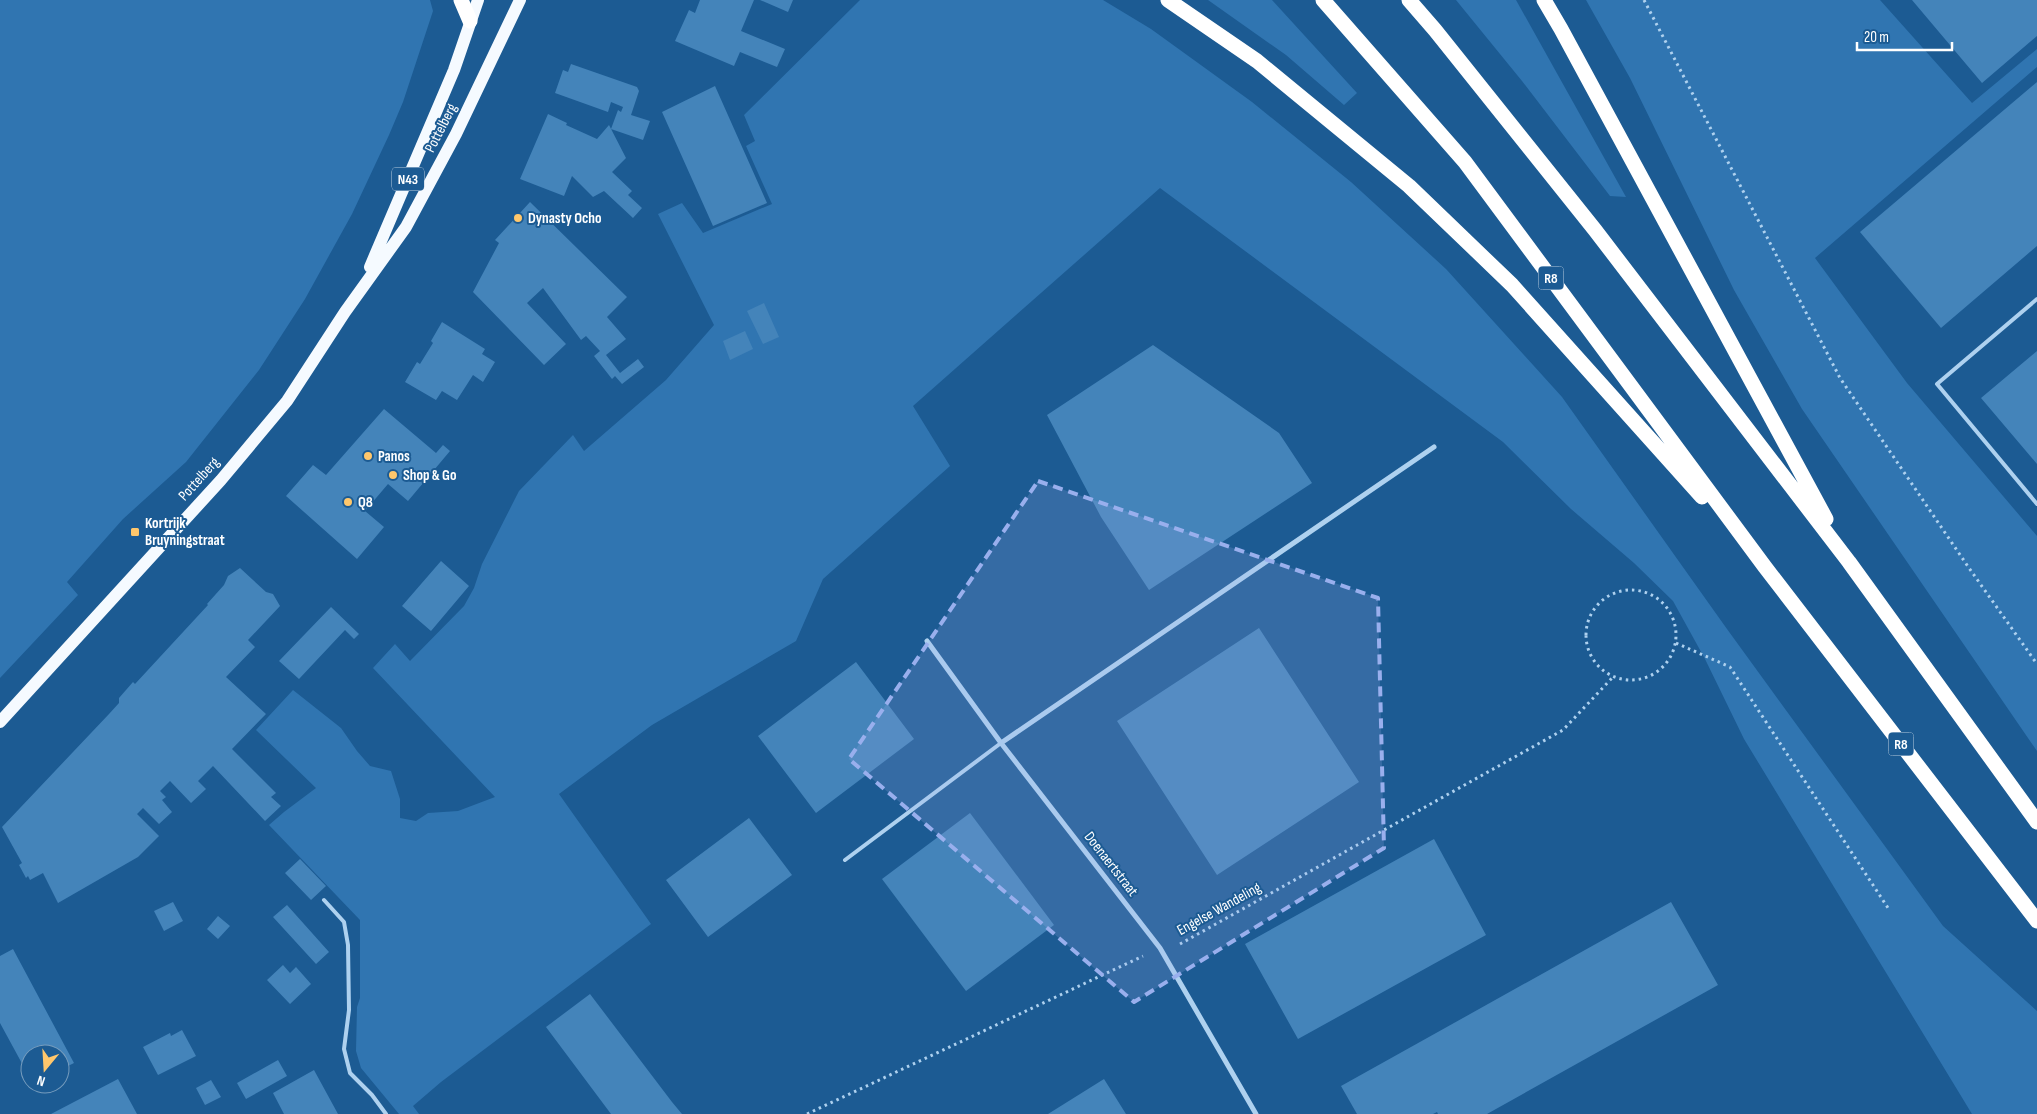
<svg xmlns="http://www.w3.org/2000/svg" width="2037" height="1114" font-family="'Sofia Sans Condensed',sans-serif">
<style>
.green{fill:#3075b1}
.building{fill:#4484ba}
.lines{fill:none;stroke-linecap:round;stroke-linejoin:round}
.path{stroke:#aed1ef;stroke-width:3;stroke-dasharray:2.5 4;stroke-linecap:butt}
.lane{stroke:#aed1ef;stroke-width:4}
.street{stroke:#aed1ef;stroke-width:5}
.primary{stroke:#f5faff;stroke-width:12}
.highway{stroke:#fff;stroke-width:15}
.marked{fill:#99afed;fill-opacity:0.2;stroke:#99afed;stroke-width:4;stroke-dasharray:10 6;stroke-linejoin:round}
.poi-dot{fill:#ffc76c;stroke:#1c5b93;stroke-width:2}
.labels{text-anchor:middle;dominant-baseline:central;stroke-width:4;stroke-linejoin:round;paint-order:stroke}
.shield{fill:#1c5b93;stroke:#bbcedf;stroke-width:1}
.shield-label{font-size:14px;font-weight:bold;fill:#fff}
.street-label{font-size:15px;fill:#fff;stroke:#1c5b93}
.poi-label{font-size:15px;font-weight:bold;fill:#fff;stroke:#1c5b93;text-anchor:start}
</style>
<rect width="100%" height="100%" fill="#1c5b93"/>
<!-- green -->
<path class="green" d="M0,0h430l3,11 -30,91 -14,33 -37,79 -47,85 -46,71 -73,92 -63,57 -56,63 11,13 -78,83z
M860,0h243l48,29 101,73 99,80 95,87 116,128 165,232 216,297 94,85v103h-65l-228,-375 -39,-80 -32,-58 -39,-38 -63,-54 -68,-67 -343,-254 -247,218 37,60 -127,113 -27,62 -144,84 -93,69 92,130 -210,158 -28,24 6,8h-20l-38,-46 -5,-17 1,-44 3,-9v-78l-91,-95 15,-13 32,-24 -60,-58 37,-40 48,38 16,23 13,15 21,5 9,28v19l16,3 12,-8 30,-2 37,-14 -122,-129 22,-24 15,17 54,-55 10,-18 8,-24 37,-73 54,-56 11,16 82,-71 48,-55 -56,-111 24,-11 21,30 69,-29 -26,-58 9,-5 -11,-26z
M1208,0h64l85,93 -13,12 -58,-50z
M1456,0h60l110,197 -16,-1 -88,-115z
M1586,0h294l92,103 65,-54v18l-222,191 92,125 130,153v215l-235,-342 -68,-119 -104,-212z"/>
<!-- building -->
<path class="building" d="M700,0h54l-13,31 44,18 -8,18 -37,-15 -6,14 -59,-25 14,-31 6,3z
M760,0h33l-5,12z
M1912,0h125v36l-55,47z
M571,64l66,23 2,4 -8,24 19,6 -7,19 -32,-11 7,-19 3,2 2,-5 -12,-5 -3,10 -53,-19 8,-23 5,2z
M2037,82v164l-96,82 -81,-96z
M715,86l52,117 -54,23 -51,-114z
M548,114l19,9 -1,2 31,14 12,-14 17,33 -14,14 20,19 -4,4 14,13 -9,10 -29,-27 -11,6 -21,-21 -8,20 -44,-17z
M530,202l97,95 -20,20 19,22 -20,16 14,18 18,-14 6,8 -22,17 -7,-8 -3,3 -18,-23 6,-5 -14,-15 -5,4 -38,-52 -16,15 39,41 -22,21 -71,-73 26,-49 -4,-3z
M764,303l15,34 -16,7 -16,-33z
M442,322l43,27 -3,5 13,8 -12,20 -10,-7 -16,25 -15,-9 -6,9 -31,-18 12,-20 3,2 13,-21 -2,-2z
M745,331l8,18 -23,11 -7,-19z
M1153,345l126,88 33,50 -163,107 -48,-73 -54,-102z
M2037,351v113l-56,-66z
M384,409l52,44 7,-8 7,6 -42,50 -20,-17 -23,27 19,16 -27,32 -71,-63 27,-31 13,10z
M441,561l28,25 -38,45 -29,-25z
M240,568l26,24 7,2 7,12 -32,34 7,7 -29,30 40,37 -34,35 44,44 -5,4 10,9 -16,15 -52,-55 -15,15 8,8 -15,14 -21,-22 -10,10 6,6 -4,3 10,12 -13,12 -16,-16 -6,6 22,22 -21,21 -80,46 -15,-30 -13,7 -2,-4 -2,2 -7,-13 3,-2 -20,-36 107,-113 10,-11v-5l14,-16 2,2 73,-79 -1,-1 17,-19 4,-9z
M331,607l28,27 -5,5 -9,-9 -46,49 -20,-18z
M1259,628l100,154 -142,93 -100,-154z
M856,662l58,77 -98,74 -58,-77z
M970,813l84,112 -88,66 -84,-112z
M749,818l43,57 -84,62 -42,-57z
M1434,839l52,96 -188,104 -53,-95z
M300,859l26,27 -15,14 -26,-27z
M173,902l10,19 -19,10 -10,-20z
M1671,902l47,83 -231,129h-49l-1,-2 -4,2h-76l-16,-28z
M287,905l42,47 -13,12 -43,-47z
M218,916l12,10 -12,13 -11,-10z
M13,949l61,114 -14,7v-16h-30v30h6l-7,4 -8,-17 4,-2 -25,-46v-67z
M283,965l7,8 6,-6 15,17 -21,20 -23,-24z
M590,994l82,108 10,12h-71l-65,-87z
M182,1030l14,26 -38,19 -15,-28 27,-14 1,3z
M278,1060l9,16 -41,23 -9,-16z
M314,1070l24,44h-54l-11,-21z
M118,1079l19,35h-86z
M1104,1079l22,35h-78z
M211,1080l10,17 -16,8 -9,-17z"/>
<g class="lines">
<!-- path -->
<path class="path" d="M1644,0l196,378 129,190 68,96
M1586 635a45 45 0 1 1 90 0a45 45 0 1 1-90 0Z
M1676,643l54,24 160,244
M1180,944l383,-214 50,-53
M807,1114l336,-158"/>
<!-- lane -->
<path class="lane" d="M2037,299l-100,85 100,120
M845,860l156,-117
M324,900l20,22 4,23 1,65 -5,39 6,24 22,22 14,19"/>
<!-- street -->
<path class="street" d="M927,641l74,102 159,205 96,166
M1001,743l433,-296"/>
<!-- primary -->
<path class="primary" d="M370,267l84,-197 24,-70
M0,722l221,-242 66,-79 58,-89 61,-85 50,-93 64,-134"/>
<!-- highway -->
<path class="highway" d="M461,0l9,21
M1168,0l89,61 152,125 103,99 190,212
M1323,0l142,162 300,405 272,354
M1409,0l26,30 160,200 254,332 188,260
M1544,0l17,29 265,490"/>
</g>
<!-- marked area -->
<path class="marked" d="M1038,481l340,117 6,250 -250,154 -285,-243z"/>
<!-- markers -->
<g class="poi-dot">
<circle cx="518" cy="218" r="5"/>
<circle cx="368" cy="456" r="5"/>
<circle cx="393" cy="475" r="5"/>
<circle cx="348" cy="502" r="5"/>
<rect x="130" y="527" width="10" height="10" rx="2.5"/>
</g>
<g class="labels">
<!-- shield labels -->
<g class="shield">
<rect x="392" y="167.5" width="32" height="23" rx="4"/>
<rect x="1538.5" y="266.5" width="25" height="23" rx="4"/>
<rect x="1888.5" y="732.5" width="25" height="23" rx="4"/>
</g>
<g class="shield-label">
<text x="408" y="179">N43</text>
<text x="1551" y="278">R8</text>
<text x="1901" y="744">R8</text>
</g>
<!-- street labels -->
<g class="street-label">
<text transform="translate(441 128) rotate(-63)">Pottelberg</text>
<text transform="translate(199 479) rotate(-48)">Pottelberg</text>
<text transform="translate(1111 864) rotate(52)">Doenaertstraat</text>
<text transform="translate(1219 909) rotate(-29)">Engelse Wandeling</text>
</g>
<!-- poi labels -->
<g class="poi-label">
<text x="528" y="218">Dynasty Ocho</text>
<text x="378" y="456">Panos</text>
<text x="403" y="475">Shop &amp; Go</text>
<text x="358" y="502">Q8</text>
<text x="145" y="523">Kortrijk<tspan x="145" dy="17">Bruyningstraat</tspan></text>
</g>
</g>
<!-- north arrow -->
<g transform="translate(45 1069) rotate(198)"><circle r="24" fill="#1c5b93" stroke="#779dbe"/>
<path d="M0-4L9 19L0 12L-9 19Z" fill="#ffc76c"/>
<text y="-8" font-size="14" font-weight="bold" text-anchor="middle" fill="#ffffff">N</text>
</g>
<!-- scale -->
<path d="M1857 42v8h95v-8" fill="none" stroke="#ffffff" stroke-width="2.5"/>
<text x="1864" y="42" font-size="15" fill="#ffffff" stroke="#1c5b93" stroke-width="4" paint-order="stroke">20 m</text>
</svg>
